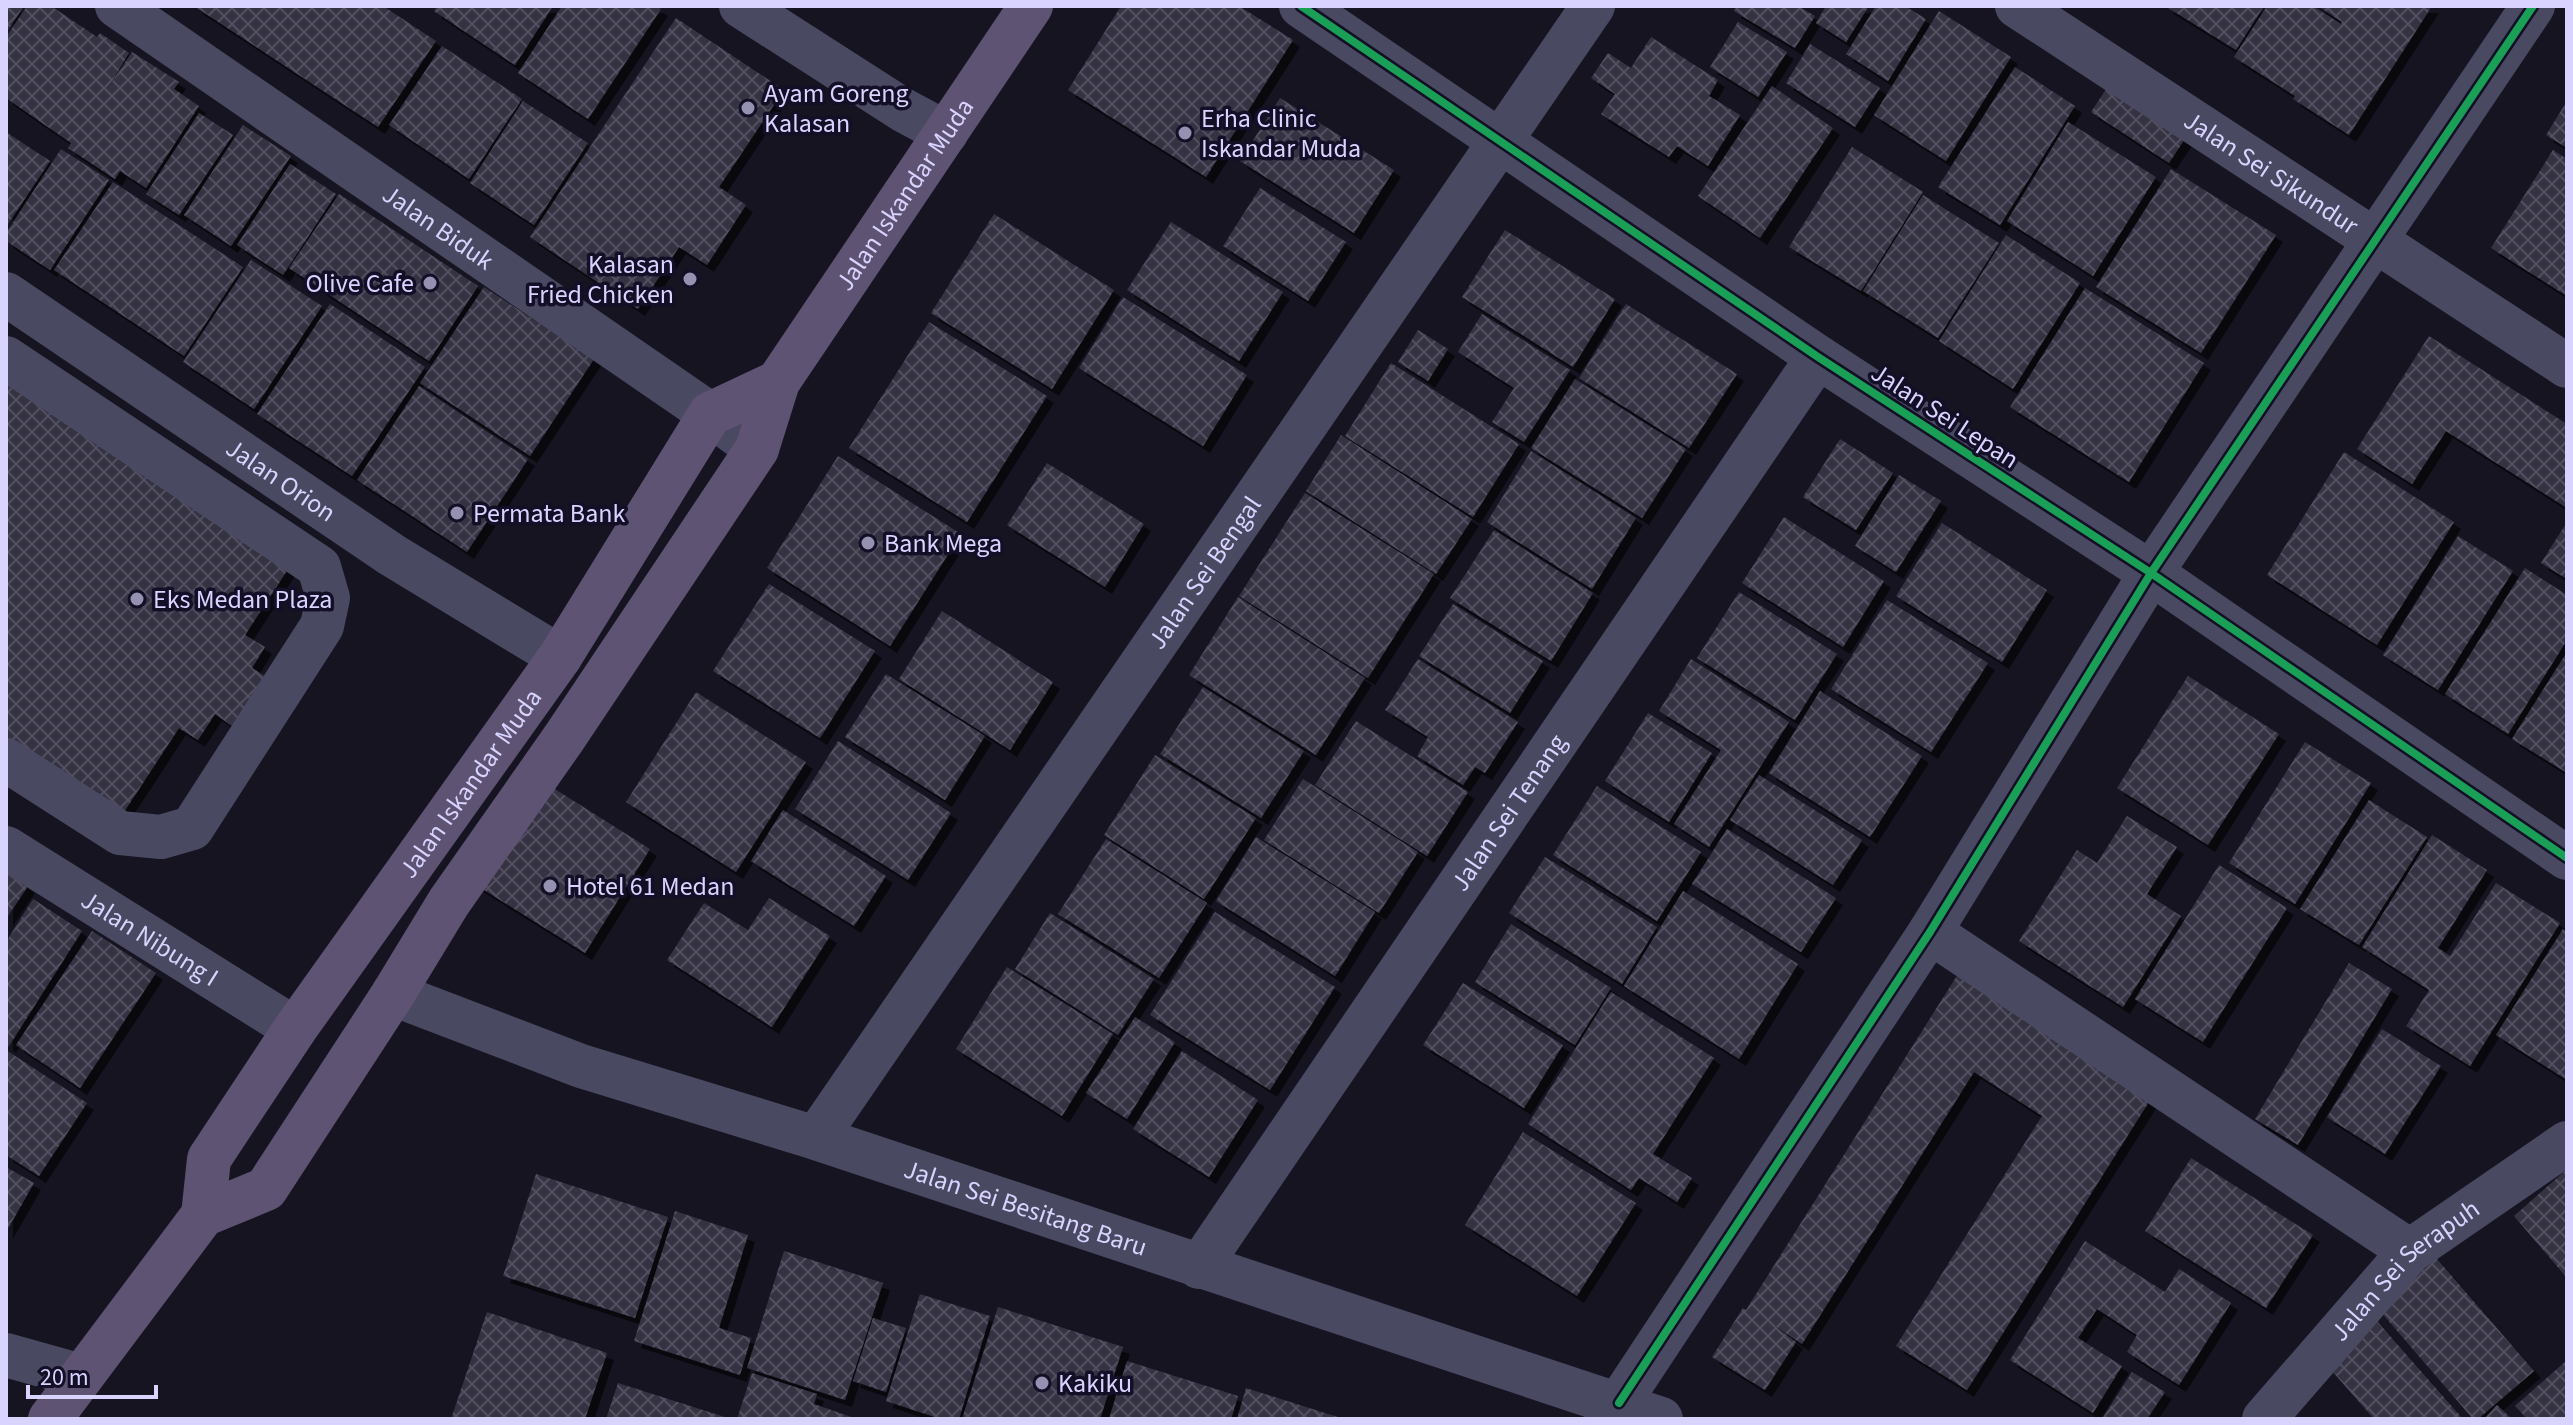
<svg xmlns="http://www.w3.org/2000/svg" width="2573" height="1425" font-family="'Source Sans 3',sans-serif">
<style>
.building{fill:url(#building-cross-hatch);filter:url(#shadow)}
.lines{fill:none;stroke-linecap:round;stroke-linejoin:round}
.minor{stroke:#4a4962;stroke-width:44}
.major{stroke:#5e5373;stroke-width:44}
.cycleway-casing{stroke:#130f26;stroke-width:13}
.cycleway{stroke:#1a9f57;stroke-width:8}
.poi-dot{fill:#9591b1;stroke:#130f26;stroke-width:3}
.labels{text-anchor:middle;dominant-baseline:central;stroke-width:7;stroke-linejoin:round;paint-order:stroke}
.poi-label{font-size:26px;fill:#d9d4ff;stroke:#130f26;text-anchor:start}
.street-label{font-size:26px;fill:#d9d4ff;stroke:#130f26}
</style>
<defs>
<pattern id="building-cross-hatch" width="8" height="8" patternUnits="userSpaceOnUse" patternTransform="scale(2)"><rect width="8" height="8" fill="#343243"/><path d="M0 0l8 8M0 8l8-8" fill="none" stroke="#514f5f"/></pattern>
<filter id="shadow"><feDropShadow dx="7" dy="7" stdDeviation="0" flood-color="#0009"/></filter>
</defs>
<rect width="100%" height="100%" fill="#161421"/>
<!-- building -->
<path class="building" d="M6,6h18l-18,27z
M27,6h24l46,31 3,-4 29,20 -21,35 24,-36 47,30 -5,7 25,17 -53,82 -26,-17 -5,8 -47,-31 3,-5 -65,-45v-61z
M194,6h189l53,35 -58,86z
M437,6h116l-38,59 -81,-54z
M562,6h94l5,3 -73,110 -70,-46z
M1121,6h118l54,34 -87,137 -138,-87z
M1737,6h61l17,10 -20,32 -61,-37z
M1826,6h43l-23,36 -30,-19z
M1876,6h29l21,13 -38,62 -42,-27z
M2165,6h99l-28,44z
M2267,6h46l28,18 1,-2 -24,-16h114l-83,129 -56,-36 2,-3 -61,-39z
M1939,11l72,46 -65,104 -72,-46z
M676,18l108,72 -65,97 27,18 -39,60 -28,-18 -41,62 -108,-72z
M1738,22l49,30 -29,45 -48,-30z
M1651,37l67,43 -9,16 31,19 -32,51 -31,-20 -8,11 -68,-43 14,-20 -24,-16 17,-25 23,15z
M1810,44l70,44 -25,39 -69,-44z
M442,46l80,53 -53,80 -80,-54z
M2015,67l60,39 -75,119 -62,-38z
M2114,77l78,51 -23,35 -78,-51z
M1772,86l61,42 -73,110 -62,-42z
M1280,98l114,72 -40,63 -114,-72z
M523,101l65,42 -54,82 -64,-42z
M2567,101v47l-21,-13z
M199,113l34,22 -54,80 -33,-21z
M2068,122l88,55 -63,99 -86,-55z
M243,125l48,31 -60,90 -47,-31z
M6,132l44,29 -44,66z
M1852,147l71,45 -62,99 -72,-44z
M61,149l48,31 -59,90 -44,-29v-8z
M2553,150l14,9v137l-76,-48z
M290,164l46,30 -53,81 -46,-30z
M2171,169l105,66 -75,118 -105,-66z
M113,182l130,85 -59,89 -130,-86z
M1260,188l86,54 -38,59 -85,-55z
M339,194l139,92 -49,75 -140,-93z
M1923,195l76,48 -61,95 -75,-47z
M994,214l120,76 -62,99 -121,-76z
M1171,222l112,70 -44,69 -112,-71z
M1505,230l110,69 -42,68 -111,-70z
M2006,235l74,48 -67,106 -74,-48z
M251,260l71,46 -68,103 -71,-47z
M484,287l110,72 -64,97 -110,-73z
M2085,288l119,75 -75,119 -119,-75z
M1123,297l124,78 -44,71 -124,-78z
M330,304l95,63 -73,109 -95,-62z
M1626,304l111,70 -48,74 -110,-70z
M1482,314l88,56 -46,72 -32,-20 22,-34 -56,-36z
M929,322l118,74 -80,126 -118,-74z
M1418,330l30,19 -20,32 -30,-19z
M2429,336l138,88v84l-121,-77 -34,53 -55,-35z
M1391,363l128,81 -46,73 -128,-81z
M6,375l286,188 -47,72 20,12 -13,21 16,10 -33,50 -20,-14 -17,26 -19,-12 -57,87 -116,-75z
M1575,379l111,70 -44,69 -111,-70z
M419,386l109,73 -61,93 -110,-72z
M1341,435l131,84 -36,55 -130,-83z
M1840,439l53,34 -37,57 -53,-33z
M1531,451l105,67 -44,71 -105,-67z
M2344,452l110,70 -77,123 -110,-70z
M838,456l123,78 -71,112 -123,-78z
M1047,463l97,61 -39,63 -98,-62z
M1899,475l42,26 -45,71 -41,-26z
M1305,493l129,81 -66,104 -129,-82z
M1784,517l100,64 -41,66 -101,-64z
M2567,522v57l-26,-16z
M1942,523l105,67 -45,72 -106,-66z
M1494,530l99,63 -42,68 -101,-63z
M2458,536l55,35 -75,119 -55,-35z
M2525,568l42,27v45l-59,94 -63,-40z
M769,584l106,67 -55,87 -107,-67z
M1739,592l98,62 -42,66 -98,-62z
M1238,597l127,81 -49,77 -127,-80z
M1887,600l101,63 -57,89 -100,-63z
M1453,604l90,57 -33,52 -91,-57z
M942,611l111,71 -43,68 -111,-71z
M2567,652v121l-55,-34z
M1418,659l100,63 -33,51 -10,-6 -12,18 -46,-29 11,-19 -43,-27z
M1691,659l98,63 -80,125 -35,-23 47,-74 -62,-39z
M886,674l99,62 -40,64 -100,-63z
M2188,676l91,58 -71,111 -91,-57z
M1203,687l101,64 -43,67 -101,-64z
M1820,691l102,65 -52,81 -101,-64z
M696,692l110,70 -70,110 -110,-70z
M1648,713l64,40 -43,69 -64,-41z
M1356,721l112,71 -41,64 -112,-71z
M838,741l113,72 -43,67 -113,-71z
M2305,742l66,41 -76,121 -66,-41z
M1155,755l101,63 -52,81 -100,-64z
M1759,775l103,65 -29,45 -103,-65z
M539,779l111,70 -65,104 -112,-70z
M1303,779l115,73 -39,61 -115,-73z
M1597,786l104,66 -44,69 -104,-66z
M2369,800l58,37 -68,108 -59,-36z
M783,810l103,66 -32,50 -103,-65z
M2127,816l50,31 -30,47 34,22 -58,91 -104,-66 58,-91 20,13z
M1727,829l109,69 -35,54 -109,-68z
M2432,835l55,35 -49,78 12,8 46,-73 64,40 -90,143 -64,-40 23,-36 -67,-43z
M1256,837l119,75 -40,64 -119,-75z
M1106,839l101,64 -48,75 -101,-64z
M1545,857l112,70 -35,57 -113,-71z
M2219,865l68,43 -84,134 -68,-43z
M6,872l22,14 -22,33z
M1683,891l115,73 -59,95 -115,-73z
M769,898l61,38 -58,91 -105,-67 37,-57 44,27z
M33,899l49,32 -73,115 -3,-2v-102z
M1215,912l120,75 -65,103 -120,-75z
M1050,913l104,66 -36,56 -103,-66z
M1511,924l100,64 -36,57 -100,-63z
M2563,929l4,3v148l-71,-45z
M92,931l64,42 -76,115 -64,-43z
M2349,963l43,26 -94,156 -43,-26z
M1007,967l106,67 -51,82 -106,-67z
M1958,974l194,123 -185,293 -71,-44 146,-230 -68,-44 -172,272 -29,-19 23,17 -31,48 -53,-33 31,-49 3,2z
M1463,983l100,62 -39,63 -101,-63z
M1611,992l103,66 -61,96 39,24 -15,24 -38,-24 -8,12 -103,-66z
M1135,1017l40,25 -48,77 -41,-26z
M2382,1029l59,37 -56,88 -58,-37z
M6,1050l81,53 -48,73 -33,-21z
M1182,1051l76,49 -49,77 -76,-48z
M1523,1132l113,71 -59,93 -112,-71z
M2191,1158l122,77 -47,73 -121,-77z
M6,1167l28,16 -28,49z
M2565,1171l2,2v105l-53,-62z
M536,1174l132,43 -33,101 -132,-42z
M675,1211l73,24 -29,93 32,10 -11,37 -106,-34z
M2085,1241l80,51 14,-23 52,34 -52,82 -52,-33 10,-17 -40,-26 -19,29 44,28 -29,47 -83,-53z
M784,1251l99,32 -38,117 -98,-32z
M2431,1252l103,119 -56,48h-5l-100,-116z
M920,1294l70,22 -31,103h-18l-55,-18z
M998,1307l125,40 -23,72h-138z
M487,1312l120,41 -22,66h-134z
M873,1318l33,10 -20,64 -33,-11z
M2376,1320l87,99h-89l-49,-56z
M2567,1360v59h-40l-12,-13z
M1127,1361l111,35 -7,23h-122z
M2132,1372l33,20 -18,27h-45z
M752,1373l65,21 -3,10 43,15h-120z
M618,1383l110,35 -1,1h-121z
M1246,1388l95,30v1h-104z
M2497,1405l15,14h-28z"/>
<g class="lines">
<!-- minor -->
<g class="minor">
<path id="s1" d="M117,6l593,408 47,35"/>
<path d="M741,6l162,104 43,23"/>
<path d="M1301,6l517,351 333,216 416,285"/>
<path id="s2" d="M2017,6l550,360"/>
<path id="s3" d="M6,294l386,261 168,102"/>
<path d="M6,358l313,209 9,31 -6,28 -130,202 -31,9 -41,-4 -114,-73"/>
<path id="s4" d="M6,848l289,181"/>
<path d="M1930,932l480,319"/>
<path id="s5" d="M393,994l188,72 235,72 845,281"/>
<path id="s6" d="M816,1138l777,-1132"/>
<path id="s7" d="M1199,1267l619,-910"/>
<path d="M6,1355l75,21"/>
<path d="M1619,1403l311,-471 221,-359 382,-567"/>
<path id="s8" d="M2264,1419l146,-168 157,-108"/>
</g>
<!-- major -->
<g class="major">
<path id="s9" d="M203,1215l6,-56 86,-130 265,-372 150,-243 68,-32"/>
<path id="s10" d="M50,1419l153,-204 63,-26 127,-195 56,-92 115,-164 193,-289 21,-67 253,-376"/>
</g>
<defs>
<path id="cycleway" d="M1301,6l517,351 333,216 416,285
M1619,1403l311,-471 221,-359 382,-567"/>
</defs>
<!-- cycleway casing -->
<use href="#cycleway" class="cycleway-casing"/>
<!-- cycleway -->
<use href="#cycleway" class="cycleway"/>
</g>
<!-- markers -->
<g class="poi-dot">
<circle cx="748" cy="108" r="8"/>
<circle cx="1185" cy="133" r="8"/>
<circle cx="690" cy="279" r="8"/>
<circle cx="430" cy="283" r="8"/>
<circle cx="457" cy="513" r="8"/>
<circle cx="868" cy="543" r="8"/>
<circle cx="137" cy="599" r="8"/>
<circle cx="550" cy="886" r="8"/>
<circle cx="1042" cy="1383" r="8"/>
</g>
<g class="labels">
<!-- poi labels -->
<g class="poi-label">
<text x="764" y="93">Ayam Goreng<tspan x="764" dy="30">Kalasan</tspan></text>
<text x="1201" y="118">Erha Clinic<tspan x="1201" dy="30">Iskandar Muda</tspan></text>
<text x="674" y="264" text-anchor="end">Kalasan<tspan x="674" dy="30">Fried Chicken</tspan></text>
<text x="414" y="283" text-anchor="end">Olive Cafe</text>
<text x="473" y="513">Permata Bank</text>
<text x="884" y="543">Bank Mega</text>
<text x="153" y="599">Eks Medan Plaza</text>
<text x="566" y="886">Hotel 61 Medan</text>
<text x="1058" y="1383">Kakiku</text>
</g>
<!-- street labels -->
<g class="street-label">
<text stroke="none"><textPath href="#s2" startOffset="304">Jalan Sei Sikundur</textPath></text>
<text stroke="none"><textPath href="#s10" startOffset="1508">Jalan Iskandar Muda</textPath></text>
<text stroke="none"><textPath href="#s1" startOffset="390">Jalan Biduk</textPath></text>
<text transform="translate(1945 416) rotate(33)">Jalan Sei Lepan</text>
<text stroke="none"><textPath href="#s3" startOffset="332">Jalan Orion</textPath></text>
<text stroke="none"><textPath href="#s6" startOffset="686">Jalan Sei Bengal</textPath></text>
<text stroke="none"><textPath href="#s9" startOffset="514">Jalan Iskandar Muda</textPath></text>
<text stroke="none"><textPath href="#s7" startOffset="550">Jalan Sei Tenang</textPath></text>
<text stroke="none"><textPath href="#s4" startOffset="170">Jalan Nibung I</textPath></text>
<text stroke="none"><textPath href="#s5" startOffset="668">Jalan Sei Besitang Baru</textPath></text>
<text stroke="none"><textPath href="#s8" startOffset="206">Jalan Sei Serapuh</textPath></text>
</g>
</g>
<!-- border -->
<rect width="2573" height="1425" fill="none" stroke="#d9d4ff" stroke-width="16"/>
<!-- scale -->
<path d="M28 1385v12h128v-12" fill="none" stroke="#d9d4ff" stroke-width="4"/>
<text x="40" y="1385" font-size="24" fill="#d9d4ff" stroke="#130f26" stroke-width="6" paint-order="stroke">20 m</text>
</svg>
